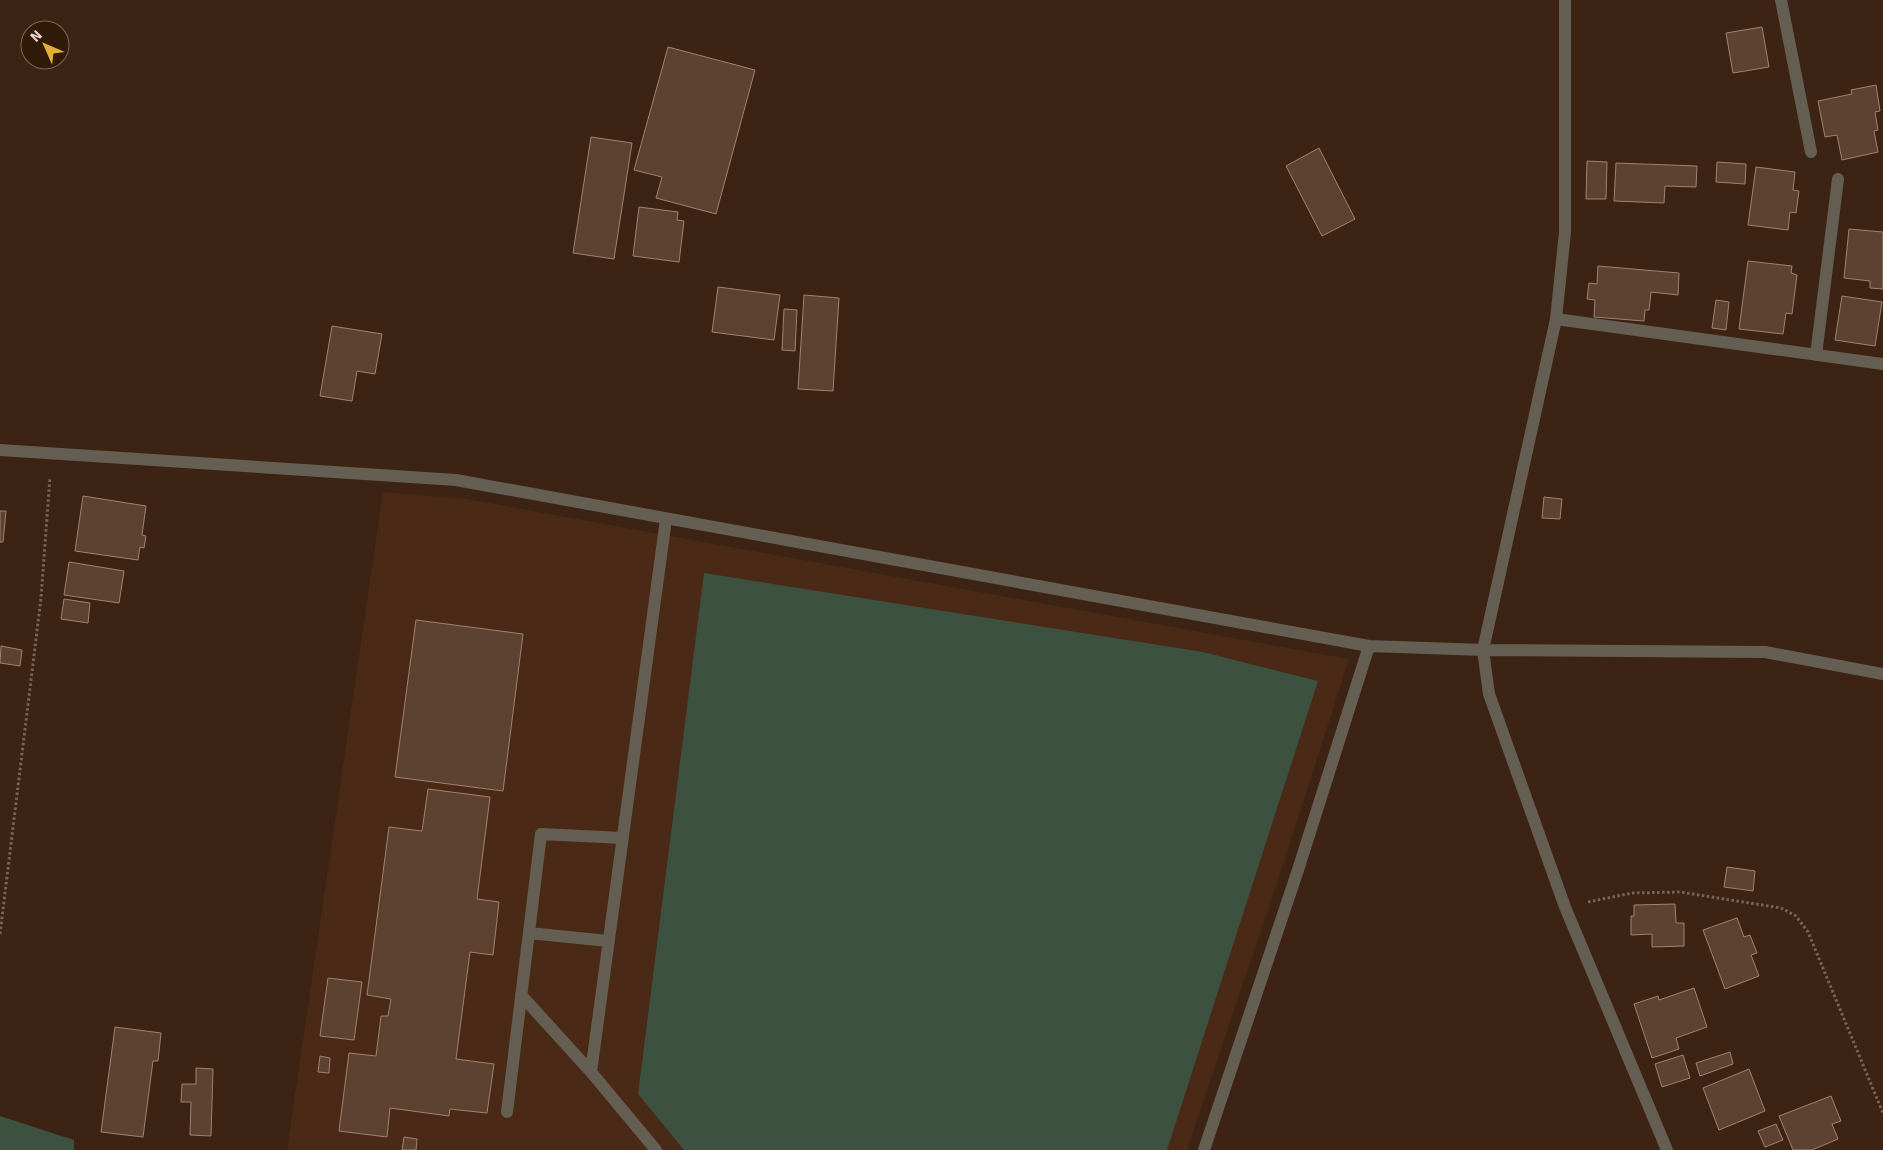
<svg xmlns="http://www.w3.org/2000/svg" width="1883" height="1150" font-family="Signika,sans-serif">
<style>
.built{fill:#4a2a16}
.green{fill:#3c5140}
.building{fill:#5d4231;stroke:#a18270}
.lines{fill:none;stroke-linecap:round;stroke-linejoin:round}
.path{stroke:#7a6355;stroke-width:3;stroke-dasharray:2.5 2.5;stroke-linecap:butt}
.lane{stroke:#655f53;stroke-width:12}
.street{stroke:#655f53;stroke-width:12}
</style>
<rect width="100%" height="100%" fill="#3d2313"/>
<!-- built -->
<path class="built" d="M383,492l84,7 882,160 -69,215 -93,276h-900z"/>
<!-- green -->
<path class="green" d="M704,573l499,79 115,29 -151,469h-483l-46,-56z
M0,1116l74,24v10h-74z"/>
<!-- building -->
<path class="building" d="M1762,27l7,40 -36,6 -7,-40z
M668,47l87,23 -39,144 -60,-16 6,-21 -28,-7z
M1876,85l4,26 -5,1 3,18 -4,1 4,21 -36,8 -5,-25 -12,2 -7,-36 34,-7 -1,-4z
M591,137l41,6 -18,116 -41,-6z
M1319,148l36,71 -33,17 -36,-70z
M1587,161l20,1 -1,37h-20z
M1717,162l29,2 -1,20 -29,-2z
M1616,163l81,3 -1,21 -31,-1 -1,17 -50,-2z
M1756,167l39,5 -2,18 6,1 -3,22 -6,-1 -2,18 -40,-5z
M639,207l39,5 -1,8 7,1 -5,41 -46,-6z
M1849,229l34,3v57l-13,-1v-7l-26,-3z
M1748,261l44,5 -1,7 6,2 -5,39 -6,-1 -3,21 -44,-5z
M1598,266l81,7 -1,22 -27,-3 -2,18h-4l-1,11 -50,-4 1,-17 -8,-1 2,-16 8,1z
M718,287l62,8 -6,45 -62,-8z
M804,295l35,3 -6,93 -35,-2z
M1842,296l40,6 -7,44 -40,-6z
M1716,300l13,2 -3,28 -14,-2z
M784,309l13,1 -2,41 -13,-1z
M332,326l50,8 -7,40 -18,-3 -5,30 -32,-5z
M83,496l63,10 -4,29 4,1 -2,12 -4,-1 -2,13 -63,-9z
M1544,497l18,2 -2,20 -18,-1z
M0,511h6l-3,31h-3z
M69,562l55,9 -5,32 -55,-8z
M64,599l26,4 -2,20 -27,-4z
M416,620l107,14 -20,157 -108,-14z
M1,646l21,4 -2,16 -20,-3z
M428,789l62,8 -13,102 22,3 -6,53 -23,-3 -14,107 38,5 -7,49 -37,-4 -1,7 -59,-8 -3,29 -48,-6 10,-78 27,3 5,-40h7l3,-17 -24,-4 22,-168 33,4z
M1727,867l28,4 -2,20 -29,-4z
M1675,904l1,19h8v23l-32,1v-13l-21,1v-19h3v-11z
M1737,918l7,19 6,-2 7,18 -6,2 8,21 -34,13 -22,-59z
M328,978l34,4 -8,58 -34,-4z
M1694,988l13,39 -31,11 3,11 -27,9 -18,-54 24,-8 1,4z
M115,1027l46,6 -3,28h-5l-10,76 -42,-5z
M1730,1052l3,12 -33,12 -4,-13z
M1683,1055l7,23 -28,9 -7,-23z
M320,1056l10,2 -1,15 -11,-1z
M196,1068l17,1 -2,67 -21,-1 1,-33h-10l1,-18h14z
M1749,1069l16,42 -46,19 -16,-42z
M1831,1096l10,25 -9,3 6,15 -26,11h-19l-14,-34z
M1776,1124l7,16 -18,7 -7,-16z
M404,1137l13,2 -1,11h-14z"/>
<g class="lines">
<!-- path -->
<path class="path" d="M1588,902l44,-9 48,-1 101,16 15,8 12,16 75,181
M0,934l41,-336 9,-121"/>
<!-- lane -->
<path class="lane" d="M529,933l79,8
M521,995l70,77
M507,1112l34,-278 81,4
M656,1150l-65,-78 75,-553"/>
<!-- street -->
<path class="street" d="M1565,0v232l-9,87 -73,331 6,44 76,213 102,243
M1781,0l30,152
M1556,319l327,45
M1816,355l22,-176
M0,450l456,30 913,166 114,4 282,2 118,22
M1204,1150l94,-280 71,-224"/>
</g>
<!-- north arrow -->
<g transform="translate(45 45) rotate(315)"><circle r="24" fill="#321a09" stroke="#7b6657"/>
<path d="M0-4L9 19L0 12L-9 19Z" fill="#e2af34"/>
<text y="-8" font-size="14" font-weight="bold" text-anchor="middle" fill="#e8d7cd">N</text>
</g>
</svg>
